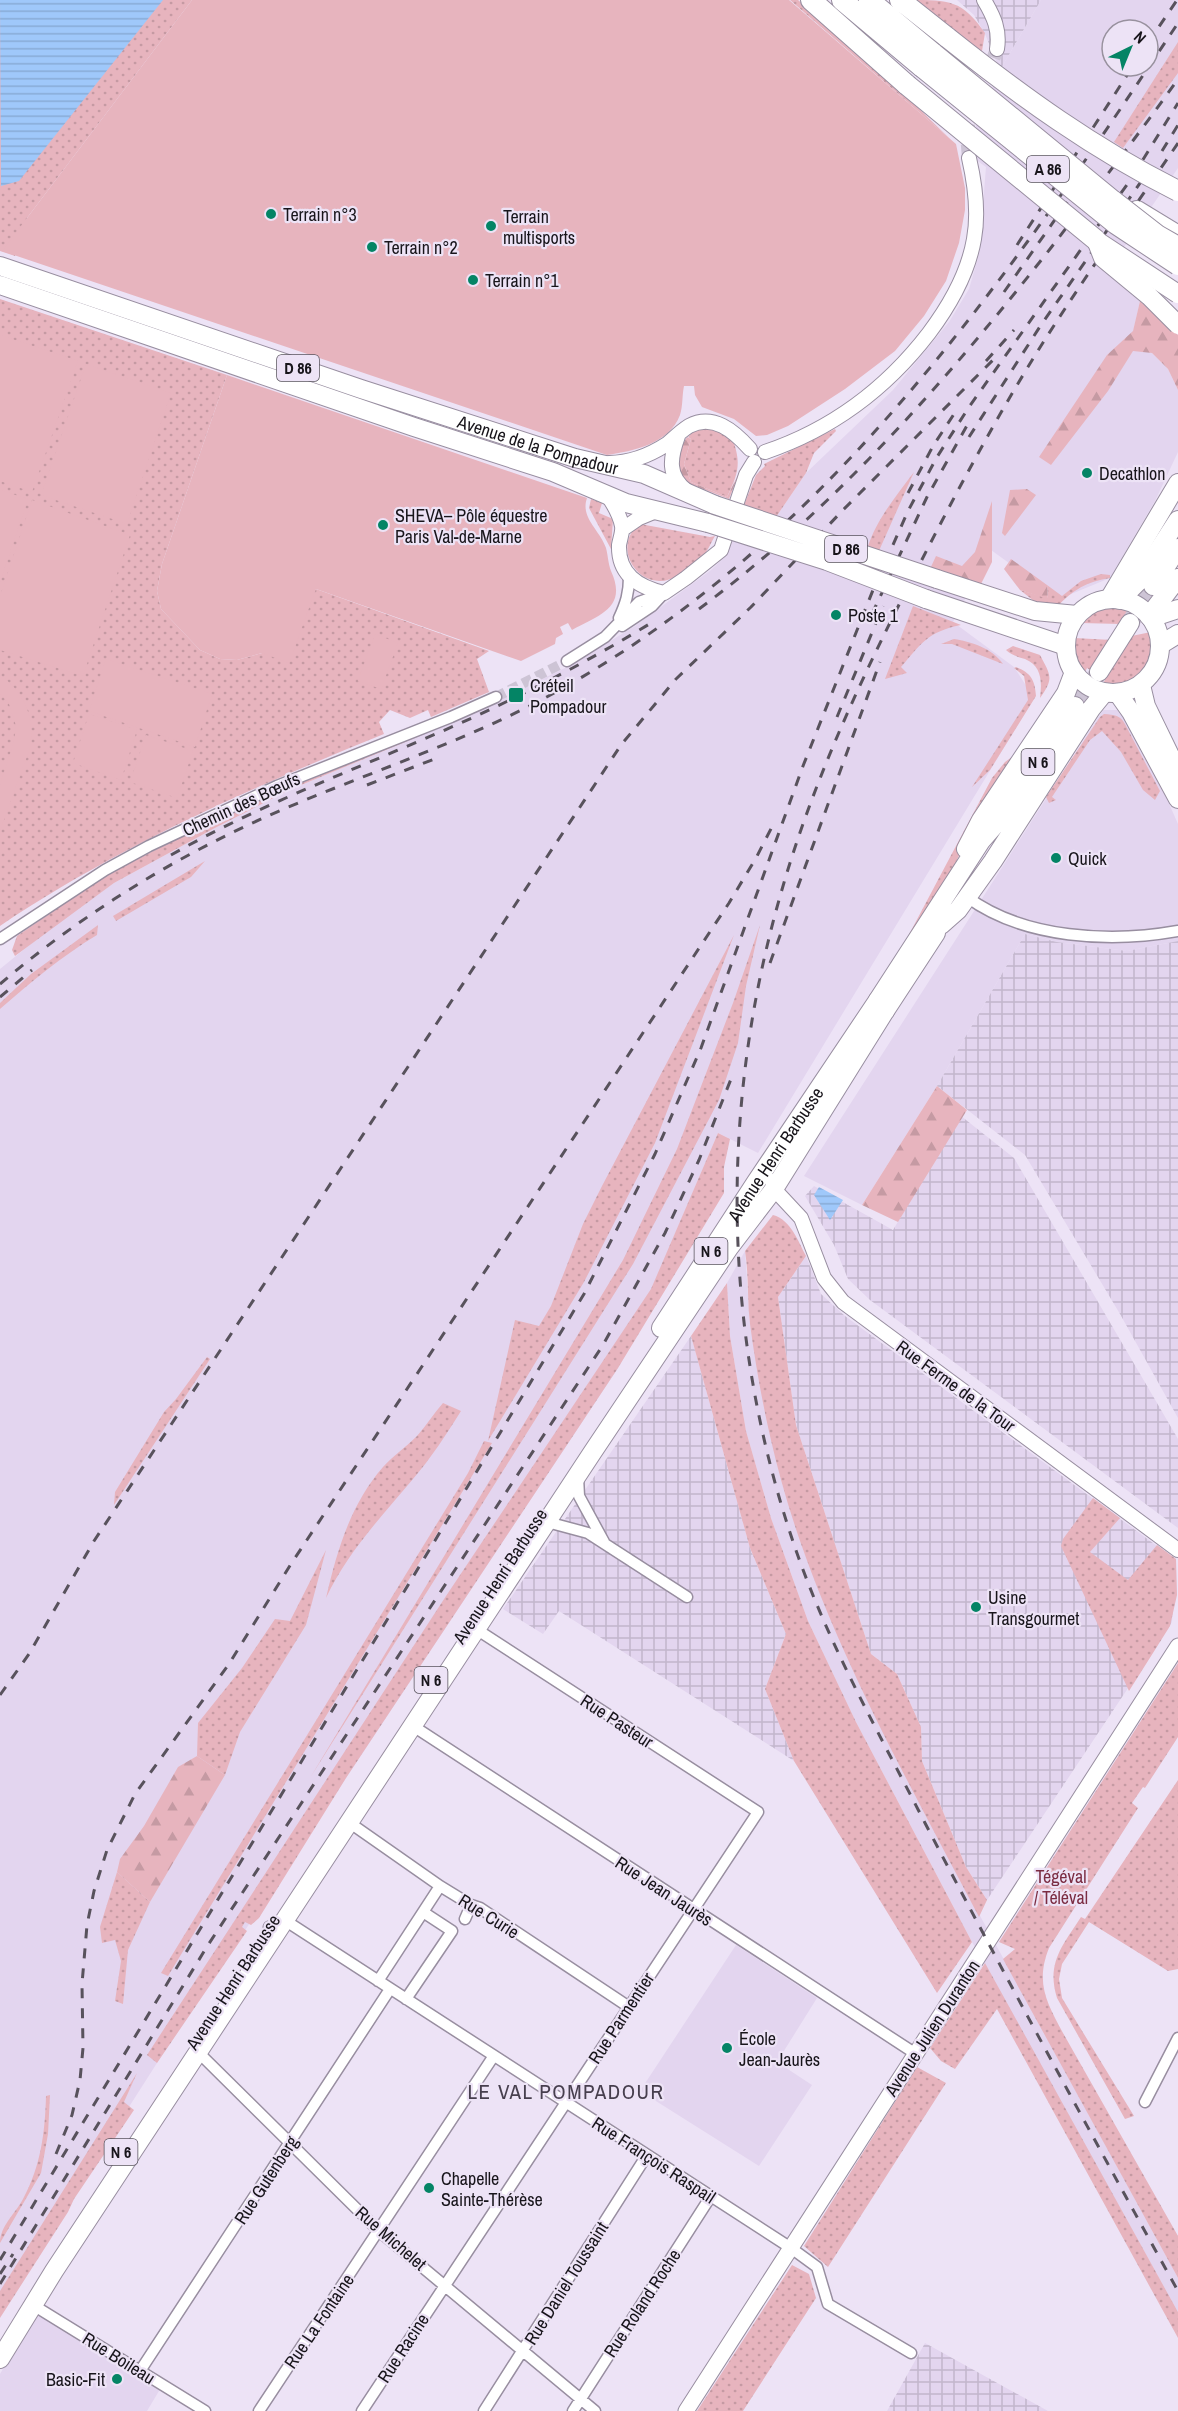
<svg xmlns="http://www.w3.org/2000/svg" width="1178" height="2411" font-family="'Archivo Narrow',sans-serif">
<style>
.built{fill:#e3d5ef;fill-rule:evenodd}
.industrial{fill:url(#industrial-grid)}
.grass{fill:url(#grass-dots)}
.forest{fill:url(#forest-firs)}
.pitch{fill:#e7b4be}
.water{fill:url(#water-rules)}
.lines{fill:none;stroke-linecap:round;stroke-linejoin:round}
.minor-tunnel{stroke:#cdc4d5;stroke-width:10;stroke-dasharray:10 5;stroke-linecap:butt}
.tertiary-tunnel{stroke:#cdc4d5;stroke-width:14;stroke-dasharray:14 7;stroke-linecap:butt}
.trunk-tunnel{stroke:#cdc4d5;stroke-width:18;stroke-dasharray:18 9;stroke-linecap:butt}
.minor-casing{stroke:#988ea0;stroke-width:13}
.tertiary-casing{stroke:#988ea0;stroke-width:16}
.secondary-casing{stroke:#988ea0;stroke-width:17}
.primary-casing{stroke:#988ea0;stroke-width:20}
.trunk-casing{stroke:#988ea0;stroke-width:20}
.motorway-casing{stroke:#988ea0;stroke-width:22}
.minor{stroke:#fff;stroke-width:10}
.tertiary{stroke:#fff;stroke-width:14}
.secondary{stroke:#fff;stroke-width:15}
.primary{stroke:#fff;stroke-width:18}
.trunk{stroke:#fff;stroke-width:18}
.motorway{stroke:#fff;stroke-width:20}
.rail{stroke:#58525c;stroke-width:3;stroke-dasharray:10 10;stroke-linecap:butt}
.primary-bridge-casing{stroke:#988ea0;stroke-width:20;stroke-linecap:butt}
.trunk-bridge-casing{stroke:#988ea0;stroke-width:20;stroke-linecap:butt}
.motorway-bridge-casing{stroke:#988ea0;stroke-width:22;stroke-linecap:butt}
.primary-bridge{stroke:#fff;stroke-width:18}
.trunk-bridge{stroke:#fff;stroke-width:18}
.motorway-bridge{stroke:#fff;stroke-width:20}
.poi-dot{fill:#048465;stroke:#ede3f6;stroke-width:2}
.labels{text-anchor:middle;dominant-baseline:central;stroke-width:4.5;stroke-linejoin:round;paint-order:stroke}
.shield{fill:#ede3f6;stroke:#58535d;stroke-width:1.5}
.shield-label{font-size:16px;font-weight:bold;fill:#18151b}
.poi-label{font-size:18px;fill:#18151b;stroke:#ede3f6;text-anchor:start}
.street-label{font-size:18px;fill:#18151b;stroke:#ede3f6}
.park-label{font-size:18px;fill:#7b2c42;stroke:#ede3f6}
.quarter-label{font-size:21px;letter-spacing:1.5px;fill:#473f4e;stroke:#ede3f6}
</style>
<defs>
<pattern id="industrial-grid" width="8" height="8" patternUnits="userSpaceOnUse" patternTransform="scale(1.5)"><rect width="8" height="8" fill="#e3d5ef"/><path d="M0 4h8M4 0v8" fill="none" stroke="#c2b6cc"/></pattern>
<pattern id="grass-dots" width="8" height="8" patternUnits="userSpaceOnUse" patternTransform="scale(1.5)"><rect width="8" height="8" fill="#e7b4be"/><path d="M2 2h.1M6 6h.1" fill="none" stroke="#c59aa3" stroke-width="1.8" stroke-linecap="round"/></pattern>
<pattern id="forest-firs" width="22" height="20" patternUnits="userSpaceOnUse" patternTransform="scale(1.5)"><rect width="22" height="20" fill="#e7b4be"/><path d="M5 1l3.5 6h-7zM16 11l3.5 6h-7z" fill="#c59aa3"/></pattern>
<pattern id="water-rules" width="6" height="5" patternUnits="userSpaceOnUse" patternTransform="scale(1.5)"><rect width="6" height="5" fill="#9fc8fa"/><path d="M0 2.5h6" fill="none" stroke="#88abd6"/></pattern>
</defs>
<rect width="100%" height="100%" fill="#ede3f6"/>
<!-- built -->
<path class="built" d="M1041,0h137v168l-71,104 33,29 -10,45 22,7 16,16 10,21v62l-23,49 -45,77 -51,21 -68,-49 -38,72 61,45 20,31 -276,455 -40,-20 -100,235 -461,695 -157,246v-1340l43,-35 71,-51 99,-54 76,-39 165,-68 115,-56 66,-40 76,-56 16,-15 5,-14 42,-21 32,-47 87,-83 56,-68 20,-33 10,-35 7,-87 -21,-15 35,-82zM1112,30h36v36h-36z
M1103,710h16l14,12 45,102v117l-51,10 -70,-9 -32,-8 -88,152 -75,119 -58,-29z
M745,1251l5,72 17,96 14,61 23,72 133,285 241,441v34l-206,-370 -116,-220 -48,-101 -37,-103 -25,-87 -16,-95 -3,-53z
M736,1945l81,53 -40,64 35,23 -53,81 -119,-75z
M38,2309l124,77 -15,25h-147v-37z"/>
<!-- industrial -->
<path class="industrial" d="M957,0h84l-41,70 -15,-36 -11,-19z
M1025,934l32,8 70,9 51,-10v477l-58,-104 -95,-159 -88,-69z
M961,1116l53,42 164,281v89l-308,-228 -22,-21 -14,-34 -29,-49 9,-10 79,44z
M806,1256l15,38 24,22 331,244 -4,62 -185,278 -21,-33 -44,-106 -1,-34 -24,-53 -26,-20 -75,-229 -18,-128z
M691,1336l59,212 36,86 -21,55 29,72 -235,-150 -16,23 -40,-25z
M925,2343l123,68h-161z"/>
<!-- grass -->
<path class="grass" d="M0,0h192l-165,218 -12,38 -15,-5z
M790,0h8l103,91 49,48z
M909,0c41,0 53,0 76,33l-4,24z
M1178,42v31l-55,75 -9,-6z
M0,299l227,76 -65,189 -5,27 4,18 39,41 20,9 17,1 25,-7 54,-64 173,62 -12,8 12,33 -58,25 -3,-7 -18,8 -20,-8 -11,12 5,12c-133,54 -265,112 -384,192z
M702,429h11l19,9c10,25 6,36 -5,59l-36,-15 -7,-18 7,-25 -3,-2 5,-6z
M835,429l1,2 -22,22 -8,20 -32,47 -30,-15 12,-30 9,-9 -1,-2z
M914,472l-36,81 -11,-4c10,-31 28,-51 47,-77z
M591,499l11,4 -3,10 14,6 -2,30 -22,-41z
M640,524l70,13 5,-1c-4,6 -7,15 -12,20 -4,5 -10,8 -15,12 -9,6 -18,14 -29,13 -29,-1 -44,-40 -19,-57z
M1101,574l9,1v3c-22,3 -38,12 -53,29l-23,-6 -14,-11 28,8 -1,-13 15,11 19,-15z
M913,606l48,19c-34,7 -39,18 -60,42l6,6 -22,6z
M1117,607l16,5 12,9 -25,3 -39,-1 17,-13z
M1151,632c11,31 -16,63 -49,53l3,-5 -18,-12 -3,6c-9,-12 -11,-22 -10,-36l38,2z
M954,639c18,3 38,9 49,25l-51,-20h-11z
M1013,646l27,9c11,21 14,23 0,43 2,-16 2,-32 -15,-39 -7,-2 -14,-4 -19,-9z
M1016,667c15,6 19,13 20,29l-46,74 -18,17 56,-87 -4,-24 -10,-8z
M1104,714c11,1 16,1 21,10l35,67 -5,9 -12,-10 -22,-38 -19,-21 -12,9 -38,57 4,3 -7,3 -3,-6 54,-80z
M432,731l-143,59 -76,39 -99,54 -99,73 -3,-6 5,-14 89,-61 65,-33 105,-52z
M1020,751l-42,66 -27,55 -47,72 88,-166 13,-16z
M205,861l-14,16 -75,44 -3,-5z
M98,925l-1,10c-35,21 -66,47 -97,74v-6l31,-29z
M760,925l-14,61 -8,57 -19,57 -86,164 -323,514 313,-518 54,-111 56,-146z
M734,935l-79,208 -71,139 -96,159 27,-121 24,6 12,-20 32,-82 19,-38z
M718,1133l12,6 -6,28v26l-106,175 -272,410 -87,140 -8,7 -6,-3 -3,5 5,4 -90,132 -10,-8 299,-459 205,-307z
M773,1215c18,5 25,26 33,41l-28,41 18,128 75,229 26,20 24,53 1,34 44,106 21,33 -8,17c-73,-140 -156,-285 -198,-437 -14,-51 -24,-104 -31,-156 -3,-24 -1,-49 -5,-73z
M727,1283l3,53 16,95 25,87 37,103 48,101 116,220 -35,51 -143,-232 -29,-72 21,-55 -36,-86 -59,-212z
M207,1357l3,2 -96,146 1,-13 49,-80 12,-13z
M443,1403l18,8c-15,24 -30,47 -48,68 -32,38 -66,74 -87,119 11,-47 24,-93 57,-131 10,-11 23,-20 34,-31 9,-10 17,-23 26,-33z
M484,1441l8,2 -324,533 -7,-3 307,-500z
M1093,1498l27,20 -30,34 38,28 29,-35 19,14 1,36 -7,31 -41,65 -68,-145 2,-7z
M326,1550l-20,75 -66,107 -15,43 -28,-19 1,-33 44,-55 33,-49 15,2z
M1178,1663v74l-33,51 -2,-1 -11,16 6,5 -89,140c-14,35 -2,55 14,85l115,203v42l-175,-319 12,-10 -16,-7z
M1178,1780v189l-10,2 -79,-49 -27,42 -3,15 3,19 72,118 -9,3 -68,-121c-11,-35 6,-53 24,-81l4,2z
M117,1872l33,30 -22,48 -5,54 -8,-3 6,-40 -6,-21 -13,3 -2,-16z
M985,1963l193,349v26l-181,-329 -42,60 -14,-8 -11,-13z
M917,2067l29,16 -118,184 -24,-21z
M137,2073l-13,29 10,8 -60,89 -6,13 -68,106v-27z
M50,2095l-2,39 -7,39 -41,70c0,-17 15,-29 23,-44 18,-33 22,-67 23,-103z
M792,2265l17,9 7,24 -73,113h-46z"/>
<!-- forest -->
<path class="forest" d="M1140,301l38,34v55l-10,-21 -16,-16 -19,-2 -25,40 -57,74 -12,-8 68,-102 26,-24z
M687,437l4,2 -7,25 7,18 36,15 12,-24 -10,26 -44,-17 -9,-17 4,-16z
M1027,489l9,6 -31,41 -3,-3 8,-43z
M992,501v61l-12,24 -50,-17 6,-13 26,10 13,-14z
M1011,559l36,26 1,14 -28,-9 -16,-21z
M937,1086l30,24 -69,112 -36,-17z
M197,1756l28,19 -75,127 -33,-30 3,-13 24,-33 34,-59z"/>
<!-- pitch -->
<path class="pitch" d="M192,0h597l167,144 9,44v22l-6,33 -13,38 -22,35 -29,35 -50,38 -57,37 -21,9 -11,1 -22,-17 -32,-12 -7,-12 -1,-9h-10c-2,9 -1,20 -4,29 -11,29 -47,36 -73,40l-605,-204z
M0,335l78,26 -46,131 -32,-11z
M86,364l85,29 -44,131 -86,-29z
M227,375l360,123c-7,20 13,32 19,50 2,7 2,15 5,23 17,37 -12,44 -39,59l-4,-7 -8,4 3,7 -7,4 -1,6 -34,17 -205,-72 -27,74 -27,-10 -25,7 -17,-1 -20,-9 -39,-41 -4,-18 5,-27z
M0,490l28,9 -28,83z
M32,500l98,35 -47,141 -83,-26v-54z
M375,634l23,9 -17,46 -23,-8z
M106,659l106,35 -17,53 -106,-36z
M0,675c25,18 35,42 30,73l-30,83v-46l14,-44 2,-15 -7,-22 -9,-11z
M89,714l48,16 -16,50 -48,-17z
M146,735l47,16 -16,47 -47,-16z"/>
<!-- water -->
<path class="water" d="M0,0h163l-144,181 -18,5z
M819,1187l24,13 -13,20 -16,-25z"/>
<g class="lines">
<!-- minor-tunnel -->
<path class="minor-tunnel" d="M496,697l71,-36"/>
<!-- tertiary-tunnel -->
<path class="tertiary-tunnel" d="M969,158l-2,-23 1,-11 29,-75"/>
<!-- trunk-tunnel -->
<path class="trunk-tunnel" d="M1130,623l23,-37
M1075,706l24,-34"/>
<defs>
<path id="minor" d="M619,618c7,-15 10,-25 10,-41
M622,626l30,-20 12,-13
M567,661l38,-24 34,-35 25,-9
M967,897c57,42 144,46 211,34
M0,939l105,-69 44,-24 128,-60 174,-69 45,-20
M578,1477l1,19 25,46
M547,1522l41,11 99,64
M413,1726l503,328
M350,1823l90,63 31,19 9,3 149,99
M465,1919l6,-14
M269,1927l17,-6 505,327 26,19 11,37 83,49
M378,1981l62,-95
M406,1999l46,-68 -29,-19
M199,2053l180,178 216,180
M1145,2102l33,-64
M33,2305l172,106
M140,2371l250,-382
M259,2411l234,-354
M362,2411l396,-599 -282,-183
M484,2411l163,-256
M573,2411l138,-215"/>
<path id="tertiary" d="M984,0c10,17 16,30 13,49
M678,436c-8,22 -11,40 9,55
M765,452c68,-23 121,-63 164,-119 21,-28 39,-59 45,-94 5,-27 1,-55 -5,-81
M609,463c20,0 41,-8 58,-19 7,-6 14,-13 22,-18 24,-13 45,5 61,23
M608,496c6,9 12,19 14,30 1,6 -2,13 -3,19 -1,29 19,42 45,48l22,-15 35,-28 25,-75 8,-13
M623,529l16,-11 17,-7
M772,1181l2,8 27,29 23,60 19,24 335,248"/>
<path id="secondary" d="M686,2411l492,-765"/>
<g id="primary">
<path id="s1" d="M0,266l361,123 214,69 69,16 71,31"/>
<path d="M0,285l414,142 139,45 73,31 82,20"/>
<path d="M937,579l98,32 42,4"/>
<path d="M926,599l140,47"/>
<path d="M1109,599l69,-116"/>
<circle cx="1113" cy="646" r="47"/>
<path d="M1151,618l27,-9"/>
<path d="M1160,645l18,-11"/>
<path d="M1141,685l5,21 32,66"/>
<path d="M1119,695l12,17 47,87"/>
<path id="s2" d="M661,1328l95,-146 122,-182"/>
<path d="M0,2359l54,-88 538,-818 137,-205 45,-59 111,-178"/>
</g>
<path id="trunk" d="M1153,586l25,-38
M1120,600l17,-17 41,-63
M1149,616l29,-38
M1099,672l31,-49
M966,849l15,-29 85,-127 8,-21
M941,925l17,-15 35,-49 98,-152 13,-16
M878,1000l103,-159 20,-23 74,-112
M885,1011l51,-78"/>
<path id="motorway" d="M811,0l96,85
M842,0l80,67
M869,0l65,54
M900,0l48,38
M1137,211l41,25"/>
</defs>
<!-- minor casing -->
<use href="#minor" class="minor-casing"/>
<!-- tertiary casing -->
<use href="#tertiary" class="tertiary-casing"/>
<!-- secondary casing -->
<use href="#secondary" class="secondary-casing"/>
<!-- primary casing -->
<use href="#primary" class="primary-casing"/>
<!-- trunk casing -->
<use href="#trunk" class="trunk-casing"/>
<!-- motorway casing -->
<use href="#motorway" class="motorway-casing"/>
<!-- minor -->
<use href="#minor" class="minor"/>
<!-- tertiary -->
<use href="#tertiary" class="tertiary"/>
<!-- secondary -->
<use href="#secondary" class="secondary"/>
<!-- primary -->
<use href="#primary" class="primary"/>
<!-- trunk -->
<use href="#trunk" class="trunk"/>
<!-- motorway -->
<use href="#motorway" class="motorway"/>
<!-- rail -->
<path class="rail" d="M1148,43l29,-43
M1178,143c-46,68 -95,136 -139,206 -48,77 -90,157 -131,238 -50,98 -97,200 -127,306 -63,218 -59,448 17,663 33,93 82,179 127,267 82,157 167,313 253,468
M1162,151l16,-26
M1017,245l116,-179
M1004,292l88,-125
M986,361l28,-31
M969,437l72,-112 104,-149
M908,493l25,-47 25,-38
M699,609c136,-101 247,-228 351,-360 43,-56 87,-112 128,-170
M872,614l55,-117 42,-75
M837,717l46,-111
M367,785l70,-27
M171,855c81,-46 167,-79 253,-116 78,-33 155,-72 227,-116
M770,963l110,-301
M0,984c81,-69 173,-126 270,-169 91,-40 186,-70 273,-116 281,-150 463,-418 635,-676
M0,997l32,-27
M0,1695l29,-41 65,-113 527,-796 55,-66 75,-72 92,-97 152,-152
M56,2154l16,-39 8,-35 3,-32 -1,-64 5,-59 7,-34 13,-41 28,-56 94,-130 62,-100 438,-661 27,-45 19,-37
M0,2260l584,-966 71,-140 46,-106 102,-282 70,-176 35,-79 29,-54 32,-50 162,-228 47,-76
M0,2274l13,-20
M0,2284l208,-339 395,-600 62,-112 34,-73 32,-81"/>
<defs>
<path id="primary-bridge" d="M1096,240l7,18 46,38 29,29
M715,505l222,74
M708,523l119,38 99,38"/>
<path id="trunk-bridge" d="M1096,240l82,54"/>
<path id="motorway-bridge" d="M948,38c73,58 146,111 230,153
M934,54l178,146 45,35 21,12
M922,67l194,157 62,41
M907,85l189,155"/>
</defs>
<!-- primary-bridge casing -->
<use href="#primary-bridge" class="primary-bridge-casing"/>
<!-- trunk-bridge casing -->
<use href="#trunk-bridge" class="trunk-bridge-casing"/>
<!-- motorway-bridge casing -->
<use href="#motorway-bridge" class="motorway-bridge-casing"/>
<!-- primary-bridge -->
<use href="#primary-bridge" class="primary-bridge"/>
<!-- trunk-bridge -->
<use href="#trunk-bridge" class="trunk-bridge"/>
<!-- motorway-bridge -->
<use href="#motorway-bridge" class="motorway-bridge"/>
</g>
<!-- markers -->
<g class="poi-dot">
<circle cx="271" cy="214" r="6"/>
<circle cx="491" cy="226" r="6"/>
<circle cx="372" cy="247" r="6"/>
<circle cx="473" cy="280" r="6"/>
<circle cx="1087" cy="473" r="6"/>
<circle cx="383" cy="525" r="6"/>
<circle cx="836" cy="615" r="6"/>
<rect x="508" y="687" width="16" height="16" rx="3"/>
<circle cx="1056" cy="858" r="6"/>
<circle cx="976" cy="1607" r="6"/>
<circle cx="727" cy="2048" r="6"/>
<circle cx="429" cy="2188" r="6"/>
<circle cx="117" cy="2379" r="6"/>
</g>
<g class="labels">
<!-- shield labels -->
<g class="shield">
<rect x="1027" y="156" width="42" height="26" rx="4.5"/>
<rect x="277" y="355" width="42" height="26" rx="4.5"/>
<rect x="825" y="536" width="42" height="26" rx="4.5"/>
<rect x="1021.5" y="749" width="33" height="26" rx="4.5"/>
<rect x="694.5" y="1238" width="33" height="26" rx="4.5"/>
<rect x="414.5" y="1667" width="33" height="26" rx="4.5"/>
<rect x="104.5" y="2139" width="33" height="26" rx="4.5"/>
</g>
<g class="shield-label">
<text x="1048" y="169">A 86</text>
<text x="298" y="368">D 86</text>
<text x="846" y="549">D 86</text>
<text x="1038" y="762">N 6</text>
<text x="711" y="1251">N 6</text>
<text x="431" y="1680">N 6</text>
<text x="121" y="2152">N 6</text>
</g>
<!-- poi labels -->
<g class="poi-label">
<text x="283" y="214">Terrain n°3</text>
<text x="503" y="216">Terrain<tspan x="503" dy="21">multisports</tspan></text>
<text x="384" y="247">Terrain n°2</text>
<text x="485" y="280">Terrain n°1</text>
<text x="1099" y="473">Decathlon</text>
<text x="395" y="515">SHEVA– Pôle équestre<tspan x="395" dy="21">Paris Val-de-Marne</tspan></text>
<text x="848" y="615">Poste 1</text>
<text x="530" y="685">Créteil<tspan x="530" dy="21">Pompadour</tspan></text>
<text x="1068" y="858">Quick</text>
<text x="988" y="1597">Usine<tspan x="988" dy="21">Transgourmet</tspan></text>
<text x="739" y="2038">École<tspan x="739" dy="21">Jean-Jaurès</tspan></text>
<text x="441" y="2178">Chapelle<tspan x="441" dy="21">Sainte-Thérèse</tspan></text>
<text x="105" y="2379" text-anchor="end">Basic-Fit</text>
</g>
<!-- street labels -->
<g class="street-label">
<text stroke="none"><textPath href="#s1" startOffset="567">Avenue de la Pompadour</textPath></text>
<text transform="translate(241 804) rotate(-25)">Chemin des Bœufs</text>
<text stroke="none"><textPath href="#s2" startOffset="208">Avenue Henri Barbusse</textPath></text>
<text transform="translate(956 1386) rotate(36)">Rue Ferme de la Tour</text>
<text transform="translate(500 1576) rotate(-57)">Avenue Henri Barbusse</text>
<text transform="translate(617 1721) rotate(33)">Rue Pasteur</text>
<text transform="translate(664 1891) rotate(33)">Rue Jean Jaurès</text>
<text transform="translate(489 1916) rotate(32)">Rue Curie</text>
<text transform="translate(233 1982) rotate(-57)">Avenue Henri Barbusse</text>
<text transform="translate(621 2018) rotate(-57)">Rue Parmentier</text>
<text transform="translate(932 2028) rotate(-57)">Avenue Julien Duranton</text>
<text transform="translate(654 2160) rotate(33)">Rue François Raspail</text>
<text transform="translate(266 2180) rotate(-57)">Rue Gutenberg</text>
<text transform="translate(391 2238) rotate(41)">Rue Michelet</text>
<text transform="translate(566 2283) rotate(-58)">Rue Daniel Toussaint</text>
<text transform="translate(642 2303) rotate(-57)">Rue Roland Roche</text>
<text transform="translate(319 2321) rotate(-56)">Rue La Fontaine</text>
<text transform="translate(403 2348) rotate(-57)">Rue Racine</text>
<text transform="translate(119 2358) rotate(32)">Rue Boileau</text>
</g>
<!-- park labels -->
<g class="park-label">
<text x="1061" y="1876">Tégéval<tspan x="1061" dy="21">/ Téléval</tspan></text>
</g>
<!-- quarter labels -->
<g class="quarter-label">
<text x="566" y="2091">LE VAL POMPADOUR</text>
</g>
</g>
<!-- north arrow -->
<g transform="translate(1130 48) rotate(43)"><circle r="28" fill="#ede3f6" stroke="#98919e" stroke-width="1.5"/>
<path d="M0-4.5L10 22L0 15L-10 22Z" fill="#048465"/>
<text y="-9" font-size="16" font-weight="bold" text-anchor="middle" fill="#18151b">N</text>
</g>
</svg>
